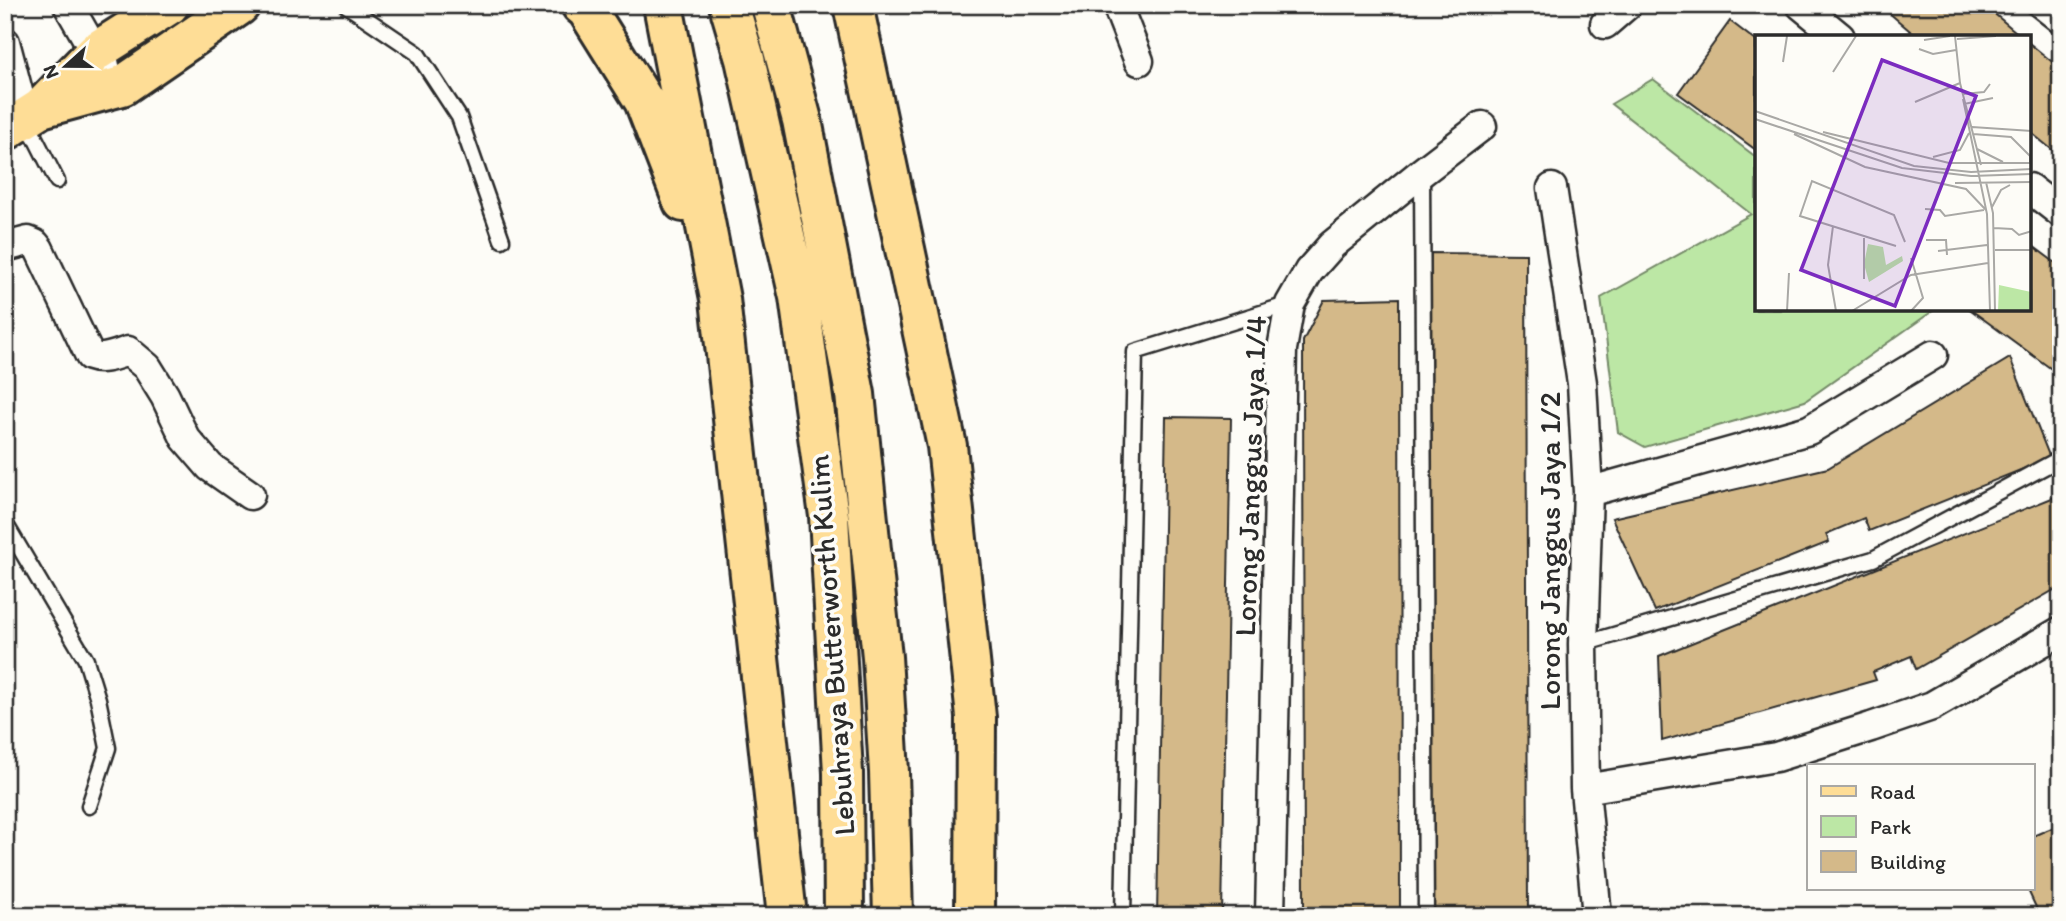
<svg xmlns="http://www.w3.org/2000/svg" width="2066" height="921" font-family="Itim,sans-serif">
<style>
.green{fill:#bce7a5;stroke:#748968;stroke-width:2}
.building{fill:#d4b989;stroke:#2b2b2b;stroke-width:2}
.lines{fill:none;stroke-linecap:round;stroke-linejoin:round}
.lane-casing{stroke:#2b2b2b;stroke-width:19}
.street-casing{stroke:#2b2b2b;stroke-width:33}
.primary-casing{stroke:#2b2b2b;stroke-width:44}
.highway-casing{stroke:#2b2b2b;stroke-width:44}
.lane{stroke:#fdfcf7;stroke-width:14}
.street{stroke:#fdfcf7;stroke-width:28}
.primary{stroke:#fedd96;stroke-width:38}
.highway{stroke:#fedd96;stroke-width:38}
.labels{text-anchor:middle;dominant-baseline:central;stroke-width:7;stroke-linejoin:round;paint-order:stroke}
.street-label{font-size:30px;fill:#2b2b2b;stroke:#fdfcf7}
.inset-road{fill:none;stroke:#a9a8a5;stroke-width:2}
.view{fill:#7b2cbf;fill-opacity:0.15;stroke:#7b2cbf;stroke-width:3.5}
.inset-edge{fill:none;stroke:#2b2b2b;stroke-width:3.5}
</style>
<rect width="100%" height="100%" fill="#fdfcf7"/>
<filter id="ink" filterUnits="userSpaceOnUse"><feTurbulence type="fractalNoise" baseFrequency=".0143" numOctaves="2"/><feDisplacementMap in="SourceGraphic" scale="14" xChannelSelector="R" yChannelSelector="G"/><feConvolveMatrix kernelMatrix="1 2 1 2 8 2 1 2 1" color-interpolation-filters="sRGB"/></filter>
<g filter="url(#ink)">
<!-- green -->
<path class="green" d="M1653,79l103,78v153h178l-129,91 -160,46 -27,-15 -17,-134 150,-84 -140,-110z"/>
<!-- building -->
<path class="building" d="M1880,5h104l38,32h-105z
M1730,21l26,20v109l-78,-57z
M2029,43l32,26v88l-32,-26z
M2029,243l32,24v109l-90,-66h58z
M1431,253l95,1 2,662h-96z
M1399,298l1,618h-96l-1,-575 21,-41z
M2010,358l40,100 -181,73 -5,-13 -38,16 3,8 -174,69 -43,-93 216,-50z
M1166,417l65,1 -9,498h-65z
M2057,496l4,4v86l-145,83 -5,-13 -38,16 3,8 -214,61 -3,-85z
M2061,824v92h-21l-13,-28h6v-52z"/>
<g class="lines">
<defs>
<path id="lane" d="M346,5l71,48 42,64 43,123
M2032,5l29,23
M26,120l31,61
M1422,173l4,743
M5,523l81,137 12,39 10,49 -19,58
M1583,644l290,-85 188,-101
M1123,916l12,-564 155,-48"/>
<path id="street" d="M68,5l27,47 10,13
M1117,5l22,56
M1801,5l39,32
M1605,24l22,-19
M5,42l20,76
M1552,188l30,195 6,109 -5,152 2,145 12,127
M2029,188l32,25
M5,247l23,-6 7,3 4,5 51,107c13,5 25,-1 38,-5l19,16 18,29 20,42 25,29 40,28
M1588,492l221,-62 124,-75
M1585,789l191,-32 95,-30 61,-21 129,-75
M1270,916l12,-567 8,-45 19,-33 23,-26 90,-73 60,-46"/>
<path id="primary" d="M41,108l81,-22 118,-81
M5,131l36,-23 54,-56 74,-47"/>
<path id="highway" d="M581,5l6,5 57,91 39,101
M663,5l57,294 67,617
M729,5l16,54 54,238 30,219 14,257 1,143
M771,5l31,115 53,274 27,263 7,115 4,144
M853,5l94,441 29,271 -1,199"/>
</defs>
<!-- lane casing -->
<use href="#lane" class="lane-casing"/>
<!-- street casing -->
<use href="#street" class="street-casing"/>
<!-- primary casing -->
<use href="#primary" class="primary-casing"/>
<!-- highway casing -->
<use href="#highway" class="highway-casing"/>
<!-- lane -->
<use href="#lane" class="lane"/>
<!-- street -->
<use href="#street" class="street"/>
<!-- primary -->
<use href="#primary" class="primary"/>
<!-- highway -->
<use href="#highway" class="highway"/>
</g>
</g>
<g class="labels">
<!-- street labels -->
<g class="street-label">
<text transform="translate(1250 476) rotate(-88)">Lorong Janggus Jaya 1/4</text>
<text transform="translate(1549 551) rotate(-90)">Lorong Janggus Jaya 1/2</text>
<text transform="translate(831 645) rotate(-94)">Lebuhraya Butterworth Kulim</text>
</g>
</g>
<!-- overview -->
<g transform="translate(1755 35)">
<rect width="276" height="276" fill="#fdfcf7"/>
<path d="M113,209l15,3 3,18 16,-9 1,5 -34,21 -5,-18zM244,250l32,7v19h-33z" fill="#bce7a5"/>
<path class="inset-road" d="M200,1l5,47 21,82M202,4l39,-3M169,5l26,-4M164,14l14,5 23,-4M28,27l4,-26M78,37l23,-36M208,59l21,-2 6,-8M208,64l24,115 3,97M160,67l45,-19M209,69l29,-6M0,76l159,55 57,6 61,-3M0,84l147,49 69,8 61,-2M217,92l60,4M68,97l126,31h83M39,99l71,33 101,22 20,21M218,99l38,3 19,19v6M222,114l26,13M178,122l27,-7 9,-17M231,147l7,31 2,98M200,148l77,-1M237,172l9,-17 9,-5M170,174l15,1 5,6 39,-6M78,191l-5,39 8,46M239,193l18,1 7,6 13,-4M109,203v41M171,205h20l1,15M141,211l-96,-30 12,-35 82,34 11,27M240,215h37M183,216l49,-6M156,223l12,40 -12,13M32,276l2,-38M97,276l59,-36 77,-12"/>
<path class="view" d="M127,25l94,36 -81,210 -94,-36z"/>
<rect width="276" height="276" class="inset-edge"/>
</g>
<!-- margin -->
<rect width="2066" height="921" fill="none" stroke="#fdfcf7" stroke-width="28"/>
<rect x="14" y="14" width="2038" height="893" fill="none" stroke="#2b2b2b" stroke-width="2.5" filter="url(#ink)"/>
<!-- legend -->
<rect x="1807" y="764" width="228" height="126" fill="#fdfcf7" stroke="#a9a8a5" stroke-width="2"/>
<rect x="1821" y="786" width="35" height="10" fill="#fedd96" stroke="#a9a8a5" stroke-width="2"/>
<text x="1870" y="799" font-size="21" fill="#2b2b2b">Road</text>
<rect x="1821" y="816" width="35" height="21" fill="#bce7a5" stroke="#a9a8a5" stroke-width="2"/>
<text x="1870" y="834" font-size="21" fill="#2b2b2b">Park</text>
<rect x="1821" y="851" width="35" height="21" fill="#d4b989" stroke="#a9a8a5" stroke-width="2"/>
<text x="1870" y="869" font-size="21" fill="#2b2b2b">Building</text>
<!-- north arrow -->
<g transform="translate(66 66) rotate(249)" stroke="#fdfcf7" stroke-width="5" paint-order="stroke">
<path d="M0-5L12 26L0 18L-12 26Z" fill="#2b2b2b"/>
<text y="-10" font-size="19" font-weight="bold" text-anchor="middle" fill="#2b2b2b">N</text>
</g>
</svg>
